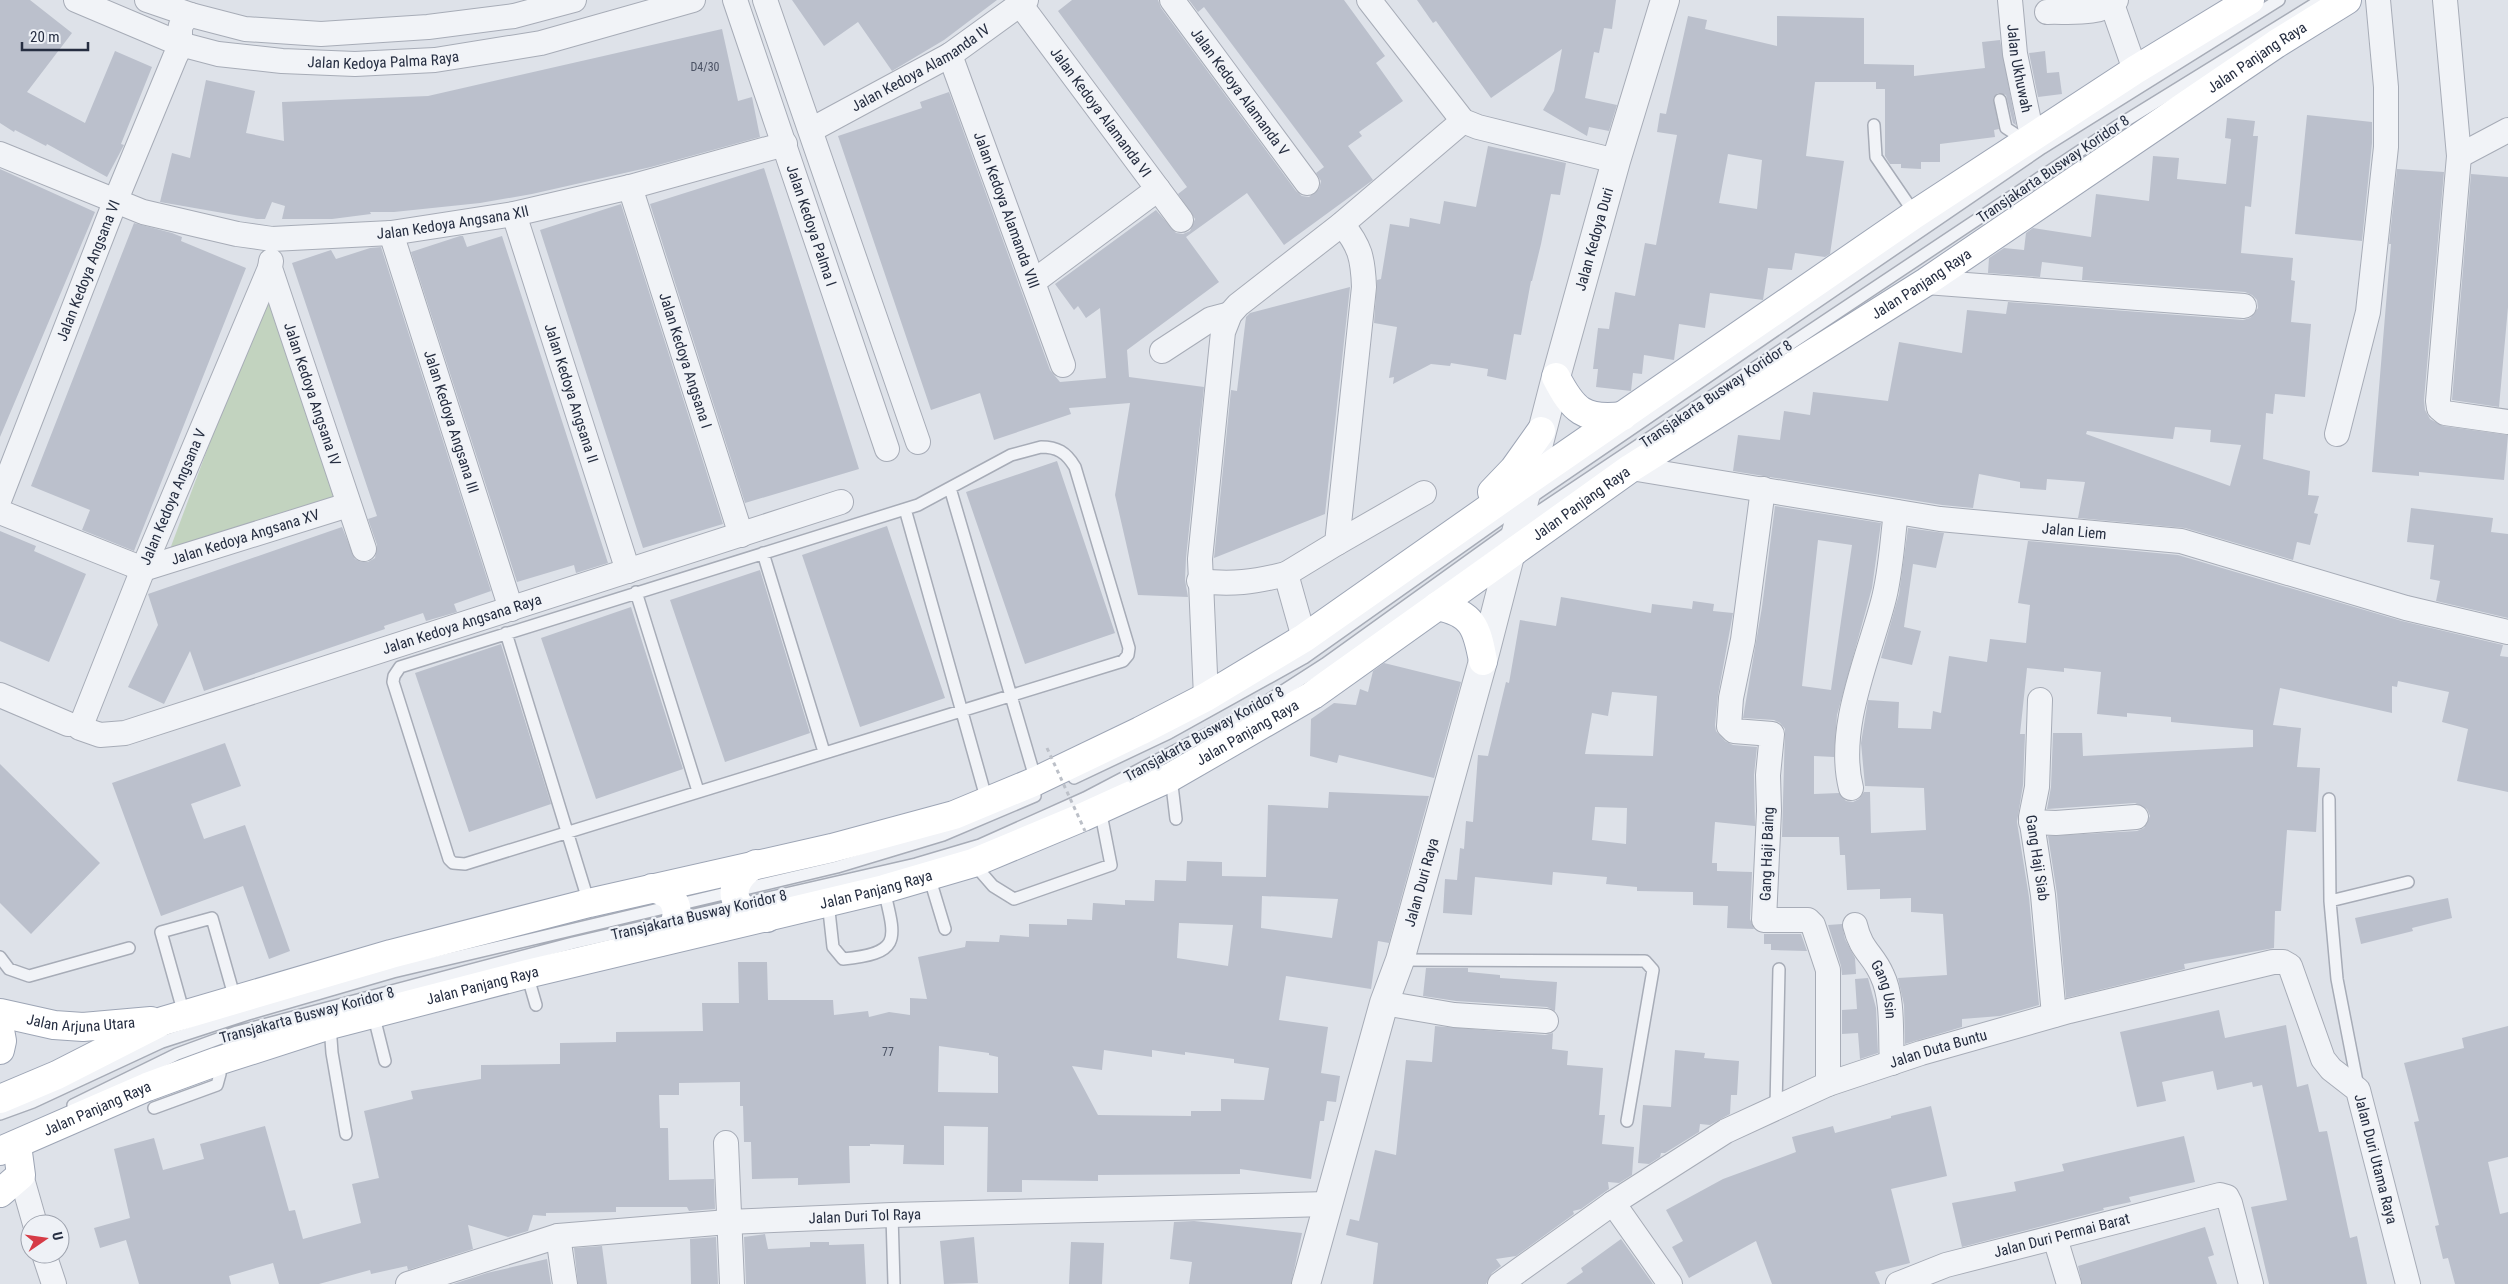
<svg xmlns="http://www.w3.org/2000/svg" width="2508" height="1284" font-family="'Roboto Condensed',sans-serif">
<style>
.green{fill:#c2d3bf}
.building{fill:#bbc0cc;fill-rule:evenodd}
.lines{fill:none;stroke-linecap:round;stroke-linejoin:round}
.service-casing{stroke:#a7acb7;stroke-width:14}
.minor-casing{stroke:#a7acb7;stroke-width:26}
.tertiary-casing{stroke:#a7acb7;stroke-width:30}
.primary-casing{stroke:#9da5b5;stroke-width:30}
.service{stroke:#f1f3f7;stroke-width:11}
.minor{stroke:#f1f3f7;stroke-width:24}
.tertiary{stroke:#f1f3f7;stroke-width:28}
.primary{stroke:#fff;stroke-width:28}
.path-bridge{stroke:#bcc0c8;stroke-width:3;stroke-dasharray:4 4;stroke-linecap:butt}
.labels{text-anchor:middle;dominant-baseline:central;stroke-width:4.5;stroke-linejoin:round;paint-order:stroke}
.number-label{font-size:12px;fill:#4b5264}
.street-label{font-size:15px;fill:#262e41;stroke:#eef1f6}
</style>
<rect width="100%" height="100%" fill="#dee2e9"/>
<!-- green -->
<path class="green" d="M270,282l79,226 -182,49z"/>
<!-- building -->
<path class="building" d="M0,0h30l42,33 -45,59 58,31 30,-72 37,16 -31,77 3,1 -17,32 -60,-33 -1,2 -31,-16 -1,2 -14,-9z
M792,0h205l-53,40 -52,31 -34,-49 -34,24z
M1072,0h86l3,8 135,183 6,5 7,1 10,-8 2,-8 -5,-8 8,-6 -120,-160 -6,5 -9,-12h155l41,56 -9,7 27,38 -44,31 3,4 -14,10 25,34 -89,65 -37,-52 -61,44 33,45 -92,68 2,27 75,10 -18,171 -1,22 3,17 -50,-2 -23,-100 15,-92 -61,5 2,6 -77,26 -14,-47 -49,17 -93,-274 84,-28 -2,-6 29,-10 101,278 10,12 46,-4 -6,-70 -14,10 -8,-12 -4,4 -19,-26 101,-74 20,23 7,1 7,-3 5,-12 -17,-25 9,-7 -129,-176z
M1417,0h199l-4,29 -8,-1 -5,25 -5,-1 -9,46 32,7 -8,26 -20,-4 -2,9 -44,-26 11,-19 8,-42 -71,49 -55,-77 -3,2z
M1688,16l19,4 -2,9 72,17v-30l87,2v46l50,1v11l71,-8 -3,-26 18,-2 16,85 -3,-2 -7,-28 -8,-2 -5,5 6,31 -5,1 1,7 -55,7v18h-19v7l-20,-1v-4h-11l-5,-8v-67h-9v-7h-61l-9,74 38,5 -14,93 -5,3 -30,-4 -3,17 -24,-2 -5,32 -53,-7 -5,35 -26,-4 -5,36 -30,-5 -2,19 -9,-1 -2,18 -35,-4 2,-18h-5l5,-41 11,1 6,-37 20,4 10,-53 11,2 21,-110 -20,-3 3,-19 6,1zM1728,154l34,6 -5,49 -38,-6z
M722,29l16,72 14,-4 8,40 -109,30 -119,27 -52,9 -86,9h-24l1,2 -39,5h-50l3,-13 -13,-4 -7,17h-8l-97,-17 12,-49 18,5 16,-78 49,11 -9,42 38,8 -2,-39 146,-6z
M2045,51l2,22 12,-1 3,22 -24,3 -9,-44z
M2307,115l65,7v21l-10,98 -67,-7z
M2227,118l28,3 -2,15h5l-7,71 -6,-1 -4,47 52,5 -2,22 4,1 -4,41 20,2 -6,73 -30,-3 -2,20 -7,-1 -3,46 47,12 -2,24 11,1 -5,17 4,1 -8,31 -13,-3 -4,18 -108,-32 -107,-10 7,-36 -38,-3 -1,11 -26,-2v-6l-41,-8 -6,34 -31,-3 -209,-34 5,-36 42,5 4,-29 26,4 3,-23 75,9 11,-59 63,11 5,-43 39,4 2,-12 235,18 7,-2 8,-10 -1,-8 -5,-5 -7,-3 -163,-12 1,-13 -41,-5 -2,15 -52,-4 1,-15 15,-10 20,2 2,-17 7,-5 58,9 5,-43 53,7 4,-45 26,2 -2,21 49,5 5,-45 -6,-1zM2175,427l36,3 -1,12 31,3 -11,41 -144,-52 1,-3 86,8z
M1488,146l78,17 -6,32 -9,-1 -10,50 -9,37h-1l-10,54 -7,-1 -8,46 -19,-4 1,-7 -37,-6 -1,3 -19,-2 -38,20 1,-7 -5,1 8,-51 -23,-4 3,-43 4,-1 9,-55 19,3 1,-9 30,6 4,-23 32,6z
M764,168l95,301 -114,34 -95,-299z
M0,169l95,43 -95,225z
M2397,169l47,3 -20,228 1,10 5,9 13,7 65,9 -4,45 -85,-8v4l-47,-4 19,-228h-2z
M2471,174l37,3v130l-9,100 -47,-7z
M621,204l102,320 -80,24 -103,-318z
M134,223l38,10 10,4 -1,4 65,27 -112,283 -52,-21 8,-20 -59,-24z
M460,236h3l4,11 35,-11 106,327 -32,10 -2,-8 -57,17 -106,-330z
M381,247l110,344 -37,13 3,8 -31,9 -3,-8 -39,13 1,3 -181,62 -14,-40 -26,53 -36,-17 30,-62 -10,-31 194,-67 13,32 6,3h7l7,-4 2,-13 -9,-26 9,-3 -85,-253 39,-13 5,9 34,-11z
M1350,287l-25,227 -111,44 17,-168 6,1 9,-74 4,-4z
M1057,461l58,172 -90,31 -59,-172z
M1775,506l106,17 -9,65 -35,127 -3,42 -20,-1v38l25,-1 7,8 7,1 6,-3 5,-7h6l1,41 55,-3 -2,-42 -59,-2 -4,-43 7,-43 31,2 -1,26 33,1 2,-18 8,2 8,-57 38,6 3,-23 36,4 4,-38 -12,-2 10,-62 150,14 224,66 101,24 -3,11 8,1v135l-51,-11 11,-52 -26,-7 7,-30 -51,-11 -1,6 -5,-1v27l-112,-25 -7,37 28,3 -4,39 23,1 -4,64 -29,-2 -6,81h-6l-1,37 -90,16 1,5 -119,29 -9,-104 -9,-58 89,-5 7,-3 6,-12 -3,-7 -12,-6 -88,6 4,-22 2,-54h29l1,23 170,-9v-17l-82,-8v-5l-44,-4v4l-30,-3 4,-42 -37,-4v4l-37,-4 -7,66h5l-2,51 -6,37 12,75 10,108 -39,11 -38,3v8l-57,17 -1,-39 -6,-27 49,-3 -4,-61 -32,-2v-14l-31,1v-10l-33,1 -2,-35h-5l-1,-18h-57l3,-108 -5,-6 -6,-3 -31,-2 19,-111zM1818,540l34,5 -21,145 -29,-4z
M2411,508l82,10 -2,14 17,2v84l-72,-17 4,-20 -10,-2 4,-34 -27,-3z
M887,526l58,172 -85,29 -58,-172z
M1908,528l36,5 -8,35 -23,-4 -9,63 17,4 -9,34 -31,-7 18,-64z
M0,531l36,15 -2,5 52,23 -37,88 -49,-21z
M760,570l50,163 -85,29 -55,-162z
M1561,597l90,16 1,-9 40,5 1,-8 21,3 -1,7 20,2 -15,82 -3,30 1,6 9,10 8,4 24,2 -3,28 1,51 -40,-4 -3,41h5v8l35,1 -2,47 4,10 -27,-1 1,-22 -35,-1v-13l-56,-1v-4l-31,-3 1,-7 -54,-5 -1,13 -77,-8 -3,38 -29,-2 2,-34 12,1 3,-32 4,1 2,-28 7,1 5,-67 10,1 18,-74 3,1 11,-63 36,6zM1612,692l45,4 -4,60 -68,-2 7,-41 16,3zM1595,807l32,1 -1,36 -34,-4z
M631,607l52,162 -87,30 -55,-161z
M501,644l50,160 -82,28 -54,-159z
M1384,663l77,19 -27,96 -95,-23 -2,8 -27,-7 1,-37 23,-16 22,2 4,-16 8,3 5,-21z
M225,743l16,43 -50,18 13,35 41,-14 45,126 -21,8 -26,-73 -82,30 -49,-133z
M0,764l100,99 -69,71 -31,-31z
M1329,792l100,4 -40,147 -11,-2 -7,48 -85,-13 -7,44 49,7 -7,46 19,3 -4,26 -9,-1 -3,20h-4l-9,58 -71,-10v5l-142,1v6l-76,-1v12h-35l1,-65 -44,-1v39l-41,-1 1,-19 -34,-1v2h-21l1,37 -52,2v-7l-46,1 -1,-37h-7l-1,-36h-3v-24l-61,1v12h-20l1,33h8l1,52 45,-1 1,30 -26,2 -2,-4h-71v5l-70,1v3l-13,-1 -5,16 -20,6 -40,-12 5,24 -65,21 -1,-4 -36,8 -1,-4 -51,14h-40l-6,-21 -44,13 2,8h-92l-13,-44 -26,8 -6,-20 36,-10 -16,-69 40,-11 9,32 41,-11 -4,-15 65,-18 24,85 6,-1 8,29 58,-16 -9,-39 27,-6 -15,-67 49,-12 -2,-8 70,-12v-14l79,-1v-21l56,-1v-10l87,-1 -1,-28h37l-1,-41h29l1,38h65l1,15 34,-4 1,6 20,-5 21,3v-17l17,1 -9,-42 47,-10 1,-6 33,1 1,-7 29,2v-13l38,1v-6l25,1 1,-17 32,2v-5l29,1 1,-21 31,1 1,-20 35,1v14l44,1 2,-72 60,3zM1262,896l76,3 -6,39 -71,-10zM1179,923l54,2 -5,41 -51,-8zM939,1046l50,7v2l9,2v36l-60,-1zM1104,1050l48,7v-7l33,5v-3l49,7v4l35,5 -5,32 -43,-1v12h-30v5l-93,-1 -26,-49 30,4z
M2448,898l4,20 -40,10 1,3 -52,13 -6,-26z
M1842,924l3,15 10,19 1,16 -14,1 -1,-9 -13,-41z
M1764,934h37l6,17 -36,-1v-6h-7z
M1426,968h42v4l32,3v3l57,4 -2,29 -8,-4 -91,-6 -33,-5z
M1868,978l8,30 2,45 -18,6 -2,-26 -16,1v-24l15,-1 -2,-30z
M2219,1010l6,28 61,-13 11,62 11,-3 11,48 8,-1 23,107 7,-2 10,48h-98l-18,-77 36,-7 -25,-115 -9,2 -1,-5 -35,8 -4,-19 -51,11 4,19 -29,6 -17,-75z
M1435,1026l110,9 8,-2 -1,16 16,2 -1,14 36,3 -4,47h6l-3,29 32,3 -2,28 -13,8 -11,-1 1,7 -28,20 -8,2 1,3 -58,42 -20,3 5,7 -9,7 -6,11h-113l5,-41 -32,-8 4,-16 9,2 16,-71 21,5 10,-95 26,2z
M2508,1026v131l-20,5 12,52 8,-2v72h-53l-7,-26 -5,1 -8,-33 4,-1 -25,-103 5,-1 -15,-58 60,-15 -2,-10z
M1675,1050l30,3 -1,5 35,3 -2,34h-6l-1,19 -20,11 -10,-1 -1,8 -34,21h-4l-1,4 -11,7 -11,-1 5,-58 28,2z
M1931,1106l16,70 -56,13 19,74 -35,9 5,12h-108l-16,-43 -67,37 -17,-31 11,-6 -17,-31 57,-31 73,-27 -4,-15 41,-11 2,7 56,-15v-2z
M2184,1136l11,46 -66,15 2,5 -28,6 1,2 -142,37 -10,-44 64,-12 -2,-9 50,-11 -2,-7z
M1194,1221l108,12 -11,51h-102l3,-22 -22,-3 4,-37z
M2205,1227l9,28 -6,2 9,27h-135l-4,-18z
M765,1234l3,15 42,-2v-5h19v3l35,-1 2,40h-120l-2,-47z
M716,1237l2,47h-27l-1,-45z
M974,1237l4,46 -34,1 -4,-43z
M1621,1239l32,45h-87l17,-12 -2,-4z
M1071,1242l33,1 -2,41h-33z
M602,1246l5,38h-29l-4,-36z
M547,1259l4,25h-98l34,-11z"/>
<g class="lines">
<defs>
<path id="service" d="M2000,100l6,28 20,13
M1874,125l2,32 39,57
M1041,447c16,0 25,5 34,20l54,181 -1,7 -5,6 -658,203 -12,-1 -4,-4 -56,-177 1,-6 6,-9 518,-162 93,-50z
M950,488l86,293
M905,509l82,292
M763,553l61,199
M636,592l62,199
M506,633l83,270
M1171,777l5,42
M1074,778l95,-45 135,-75 219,-155 519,-355 237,-148
M2329,799l1,102 7,78 21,108
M973,863l20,23 21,13 97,-34 -11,-56
M929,876l16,53
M2330,901l78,-19
M828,902l5,45 10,12c59,-6 53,-19 41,-69
M0,957l9,12 20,7 100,-28
M1400,960l245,1 8,9 -26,151
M527,974l9,31
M373,1013l12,48
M184,1014l-23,-82 51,-14 23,81
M330,1025l2,28 14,81
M73,1105l104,-51 60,-22 336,-89 343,-79 64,-19 105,-47 170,-89 70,-45 192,-138 605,-403 199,-123
M1776,1107l3,-138
M154,1108l63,-23 3,-11 -2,-13
M0,1114l33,-12 129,-60 86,-28 145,-42 444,-105 106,-32 92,-39
M892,1215l2,69"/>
<g id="minor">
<path id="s1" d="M76,0l104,44 38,10 64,7 73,3 80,-4 106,-17 152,-43"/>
<path d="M147,0l44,15 54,14 76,5 107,-7 86,-11 60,-16"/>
<path id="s2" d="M735,0l152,449"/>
<path d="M765,0l153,442"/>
<path id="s3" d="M1172,0l135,183"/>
<path d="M1369,0l94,121 15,6 138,34"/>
<path id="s4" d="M2010,0l5,54 17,82"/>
<path d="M2445,0l14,156 -21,245 1,7 6,5 63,9"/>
<path id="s5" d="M1020,4l161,216"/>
<path d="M2112,4l23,66"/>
<path d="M2047,12c20,-1 53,4 69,-12"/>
<path id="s6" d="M950,55l113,310"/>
<path id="s7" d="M811,130l139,-75 76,-55"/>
<path id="s8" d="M0,154l143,58 94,22 35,5 119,-6 123,-19 116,-27 155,-43"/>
<path d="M2459,156l49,-26"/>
<path id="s9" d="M630,187l111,348"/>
<path id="s10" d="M514,214l114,357"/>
<path id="s11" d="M391,233l120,376"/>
<path id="s12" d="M271,261l-1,7 94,281"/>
<path id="s13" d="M270,268l-127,301 -63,159 20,7 25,-2 716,-231"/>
<path d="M1033,282l125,-93"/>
<path d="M1926,282l318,24"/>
<path d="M1162,351l49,-32 19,-5"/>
<path d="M2337,434l31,-122 18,-165v-60l-8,-87"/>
<path id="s14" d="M1631,468l309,51 241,22 225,67 102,24"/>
<path d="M1763,489l-20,151 -12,58 -2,28 5,5 38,3 -4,41 1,36 -5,109h44l5,5 15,45v114"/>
<path id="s15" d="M0,498l115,-296 60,-145c2,-4 5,-9 5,-12 1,-15 -4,-20 11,-30"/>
<path id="s16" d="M0,512l143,57 205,-64"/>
<path d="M1337,543l87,-50"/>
<path d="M1199,581c33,4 55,1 87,-7"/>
<path d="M1304,638l-18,-64 51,-31 27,-256c-1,-29 -4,-41 -22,-63"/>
<path d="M0,695l68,29"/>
<path d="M1206,697l-6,-138 23,-227 7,-18 8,-9 104,-81 121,-103"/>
<path id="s17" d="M2040,700l-3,87 -6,30 12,78 11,120"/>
<path d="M1851,788c-15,-59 17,-129 32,-186 8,-29 9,-60 13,-90"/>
<path d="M2031,822l25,1 80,-6"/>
<path id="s18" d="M1855,925c6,26 18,29 27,50 12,25 8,60 10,88"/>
<path d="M1384,1003l70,12 92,6"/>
<path d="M726,1143l6,141"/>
<path d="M21,1175l14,49"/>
<path d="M1613,1203l57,81"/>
<path d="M558,1236l7,48"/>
<path d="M2055,1238l14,46"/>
<path d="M44,1254l10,30"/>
<path id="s19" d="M408,1284l150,-48 170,-14 164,-7 436,-11"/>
<path id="s20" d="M1500,1284l113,-81 113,-72 102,-47 93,-31 148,-42 204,-49h10l7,4 33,93 8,10 27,21 50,194"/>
<path id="s21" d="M1898,1284l48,-19 274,-70 7,2 3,6 21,81"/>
</g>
<g id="tertiary">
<path id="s22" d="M1306,1284l78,-281 16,-43 83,-299 73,-284 60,-216 49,-161"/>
</g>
<g id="primary">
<path d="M1556,377c17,33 28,44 67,39"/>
<path d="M1492,492l22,-23 27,-38"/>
<path d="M1437,606c36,7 40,22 46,55"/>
<path d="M756,864c-32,18 -28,50 11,54"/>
<path d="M652,888c33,7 30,36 8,54"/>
<path id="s23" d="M0,1013l54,12 29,2 68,-6"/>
<path d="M0,1030l2,11 -2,9"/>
<path d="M0,1099l57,-24 106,-54 228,-67 198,-51 243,-55 122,-33 82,-34 104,-50 66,-34 98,-59 225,-158 386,-266 220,-144 115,-70"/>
<path id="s24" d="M0,1151l147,-64 71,-26 112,-36 197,-51 357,-85 89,-26 110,-46 88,-40 142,-82 318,-227 295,-186 350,-238 71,-44"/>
<path d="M0,1193l21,-18 -4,-30"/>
</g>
</defs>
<!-- service casing -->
<use href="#service" class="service-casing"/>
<!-- minor casing -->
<use href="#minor" class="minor-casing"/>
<!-- tertiary casing -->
<use href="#tertiary" class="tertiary-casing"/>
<!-- primary casing -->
<use href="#primary" class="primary-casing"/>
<!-- service -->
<use href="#service" class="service"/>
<!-- minor -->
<use href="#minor" class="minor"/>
<!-- tertiary -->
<use href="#tertiary" class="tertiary"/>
<!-- primary -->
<use href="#primary" class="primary"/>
<!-- path-bridge -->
<path class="path-bridge" d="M1047,748l38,83"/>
</g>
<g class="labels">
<!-- number labels -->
<g class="number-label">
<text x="705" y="67">D4/30</text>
<text x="888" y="1052">77</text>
</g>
<!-- street labels -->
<g class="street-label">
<text stroke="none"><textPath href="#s1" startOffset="318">Jalan Kedoya Palma Raya</textPath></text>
<text stroke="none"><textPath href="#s24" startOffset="2536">Jalan Panjang Raya</textPath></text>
<text stroke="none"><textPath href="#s7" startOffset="126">Jalan Kedoya Alamanda IV</textPath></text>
<text stroke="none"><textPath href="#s4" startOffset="69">Jalan Ukhuwah</textPath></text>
<text stroke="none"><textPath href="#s3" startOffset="114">Jalan Kedoya Alamanda V</textPath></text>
<text stroke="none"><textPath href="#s5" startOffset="135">Jalan Kedoya Alamanda VI</textPath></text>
<text transform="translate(2053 169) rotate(-34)">Transjakarta Busway Koridor 8</text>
<text stroke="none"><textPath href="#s6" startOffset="165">Jalan Kedoya Alamanda VIII</textPath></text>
<text stroke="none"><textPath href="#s8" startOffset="468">Jalan Kedoya Angsana XII</textPath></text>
<text stroke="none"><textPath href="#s2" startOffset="238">Jalan Kedoya Palma I</textPath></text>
<text stroke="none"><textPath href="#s22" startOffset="1084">Jalan Kedoya Duri</textPath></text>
<text stroke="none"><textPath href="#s15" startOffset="244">Jalan Kedoya Angsana VI</textPath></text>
<text stroke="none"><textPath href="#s24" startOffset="2131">Jalan Panjang Raya</textPath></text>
<text stroke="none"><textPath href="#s9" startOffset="182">Jalan Kedoya Angsana I</textPath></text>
<text stroke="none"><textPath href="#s10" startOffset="188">Jalan Kedoya Angsana II</textPath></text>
<text transform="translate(1716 394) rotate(-34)">Transjakarta Busway Koridor 8</text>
<text stroke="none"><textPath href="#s12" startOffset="140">Jalan Kedoya Angsana IV</textPath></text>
<text stroke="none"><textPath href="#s11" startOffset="198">Jalan Kedoya Angsana III</textPath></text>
<text transform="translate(173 497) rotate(-67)">Jalan Kedoya Angsana V</text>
<text stroke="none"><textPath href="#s24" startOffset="1726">Jalan Panjang Raya</textPath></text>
<text stroke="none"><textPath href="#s14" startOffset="448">Jalan Liem</textPath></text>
<text stroke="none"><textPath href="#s16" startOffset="261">Jalan Kedoya Angsana XV</textPath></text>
<text stroke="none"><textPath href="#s13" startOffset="898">Jalan Kedoya Angsana Raya</textPath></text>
<text stroke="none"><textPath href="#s24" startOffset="1321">Jalan Panjang Raya</textPath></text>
<text transform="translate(1204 734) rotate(-29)">Transjakarta Busway Koridor 8</text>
<text transform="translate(1767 854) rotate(-88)">Gang Haji Baing</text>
<text stroke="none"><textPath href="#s17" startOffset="159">Gang Haji Siab</textPath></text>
<text stroke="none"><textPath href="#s22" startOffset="418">Jalan Duri Raya</textPath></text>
<text stroke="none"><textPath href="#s24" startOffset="916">Jalan Panjang Raya</textPath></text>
<text transform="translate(699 915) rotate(-13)">Transjakarta Busway Koridor 8</text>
<text stroke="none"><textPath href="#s24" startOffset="511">Jalan Panjang Raya</textPath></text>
<text stroke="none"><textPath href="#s18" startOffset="72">Gang Usin</textPath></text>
<text transform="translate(307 1015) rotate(-15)">Transjakarta Busway Koridor 8</text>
<text stroke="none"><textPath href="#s23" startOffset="82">Jalan Arjuna Utara</textPath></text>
<text stroke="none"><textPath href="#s20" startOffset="501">Jalan Duta Buntu</textPath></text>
<text stroke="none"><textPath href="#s24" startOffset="106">Jalan Panjang Raya</textPath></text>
<text stroke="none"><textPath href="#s20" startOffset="1082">Jalan Duri Utama Raya</textPath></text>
<text stroke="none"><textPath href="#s19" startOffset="465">Jalan Duri Tol Raya</textPath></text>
<text stroke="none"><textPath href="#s21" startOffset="171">Jalan Duri Permai Barat</textPath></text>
</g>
</g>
<!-- north arrow -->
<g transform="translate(45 1239) rotate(77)"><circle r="24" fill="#eef1f6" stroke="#9ea3ae"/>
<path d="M0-4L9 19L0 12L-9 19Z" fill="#d63b46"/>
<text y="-8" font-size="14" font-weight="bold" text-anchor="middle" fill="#262e41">U</text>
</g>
<!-- scale -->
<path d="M22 42v8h66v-8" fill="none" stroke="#262e41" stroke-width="2.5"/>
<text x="30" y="42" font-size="15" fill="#262e41" stroke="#eef1f6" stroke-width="4" paint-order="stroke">20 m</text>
</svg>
